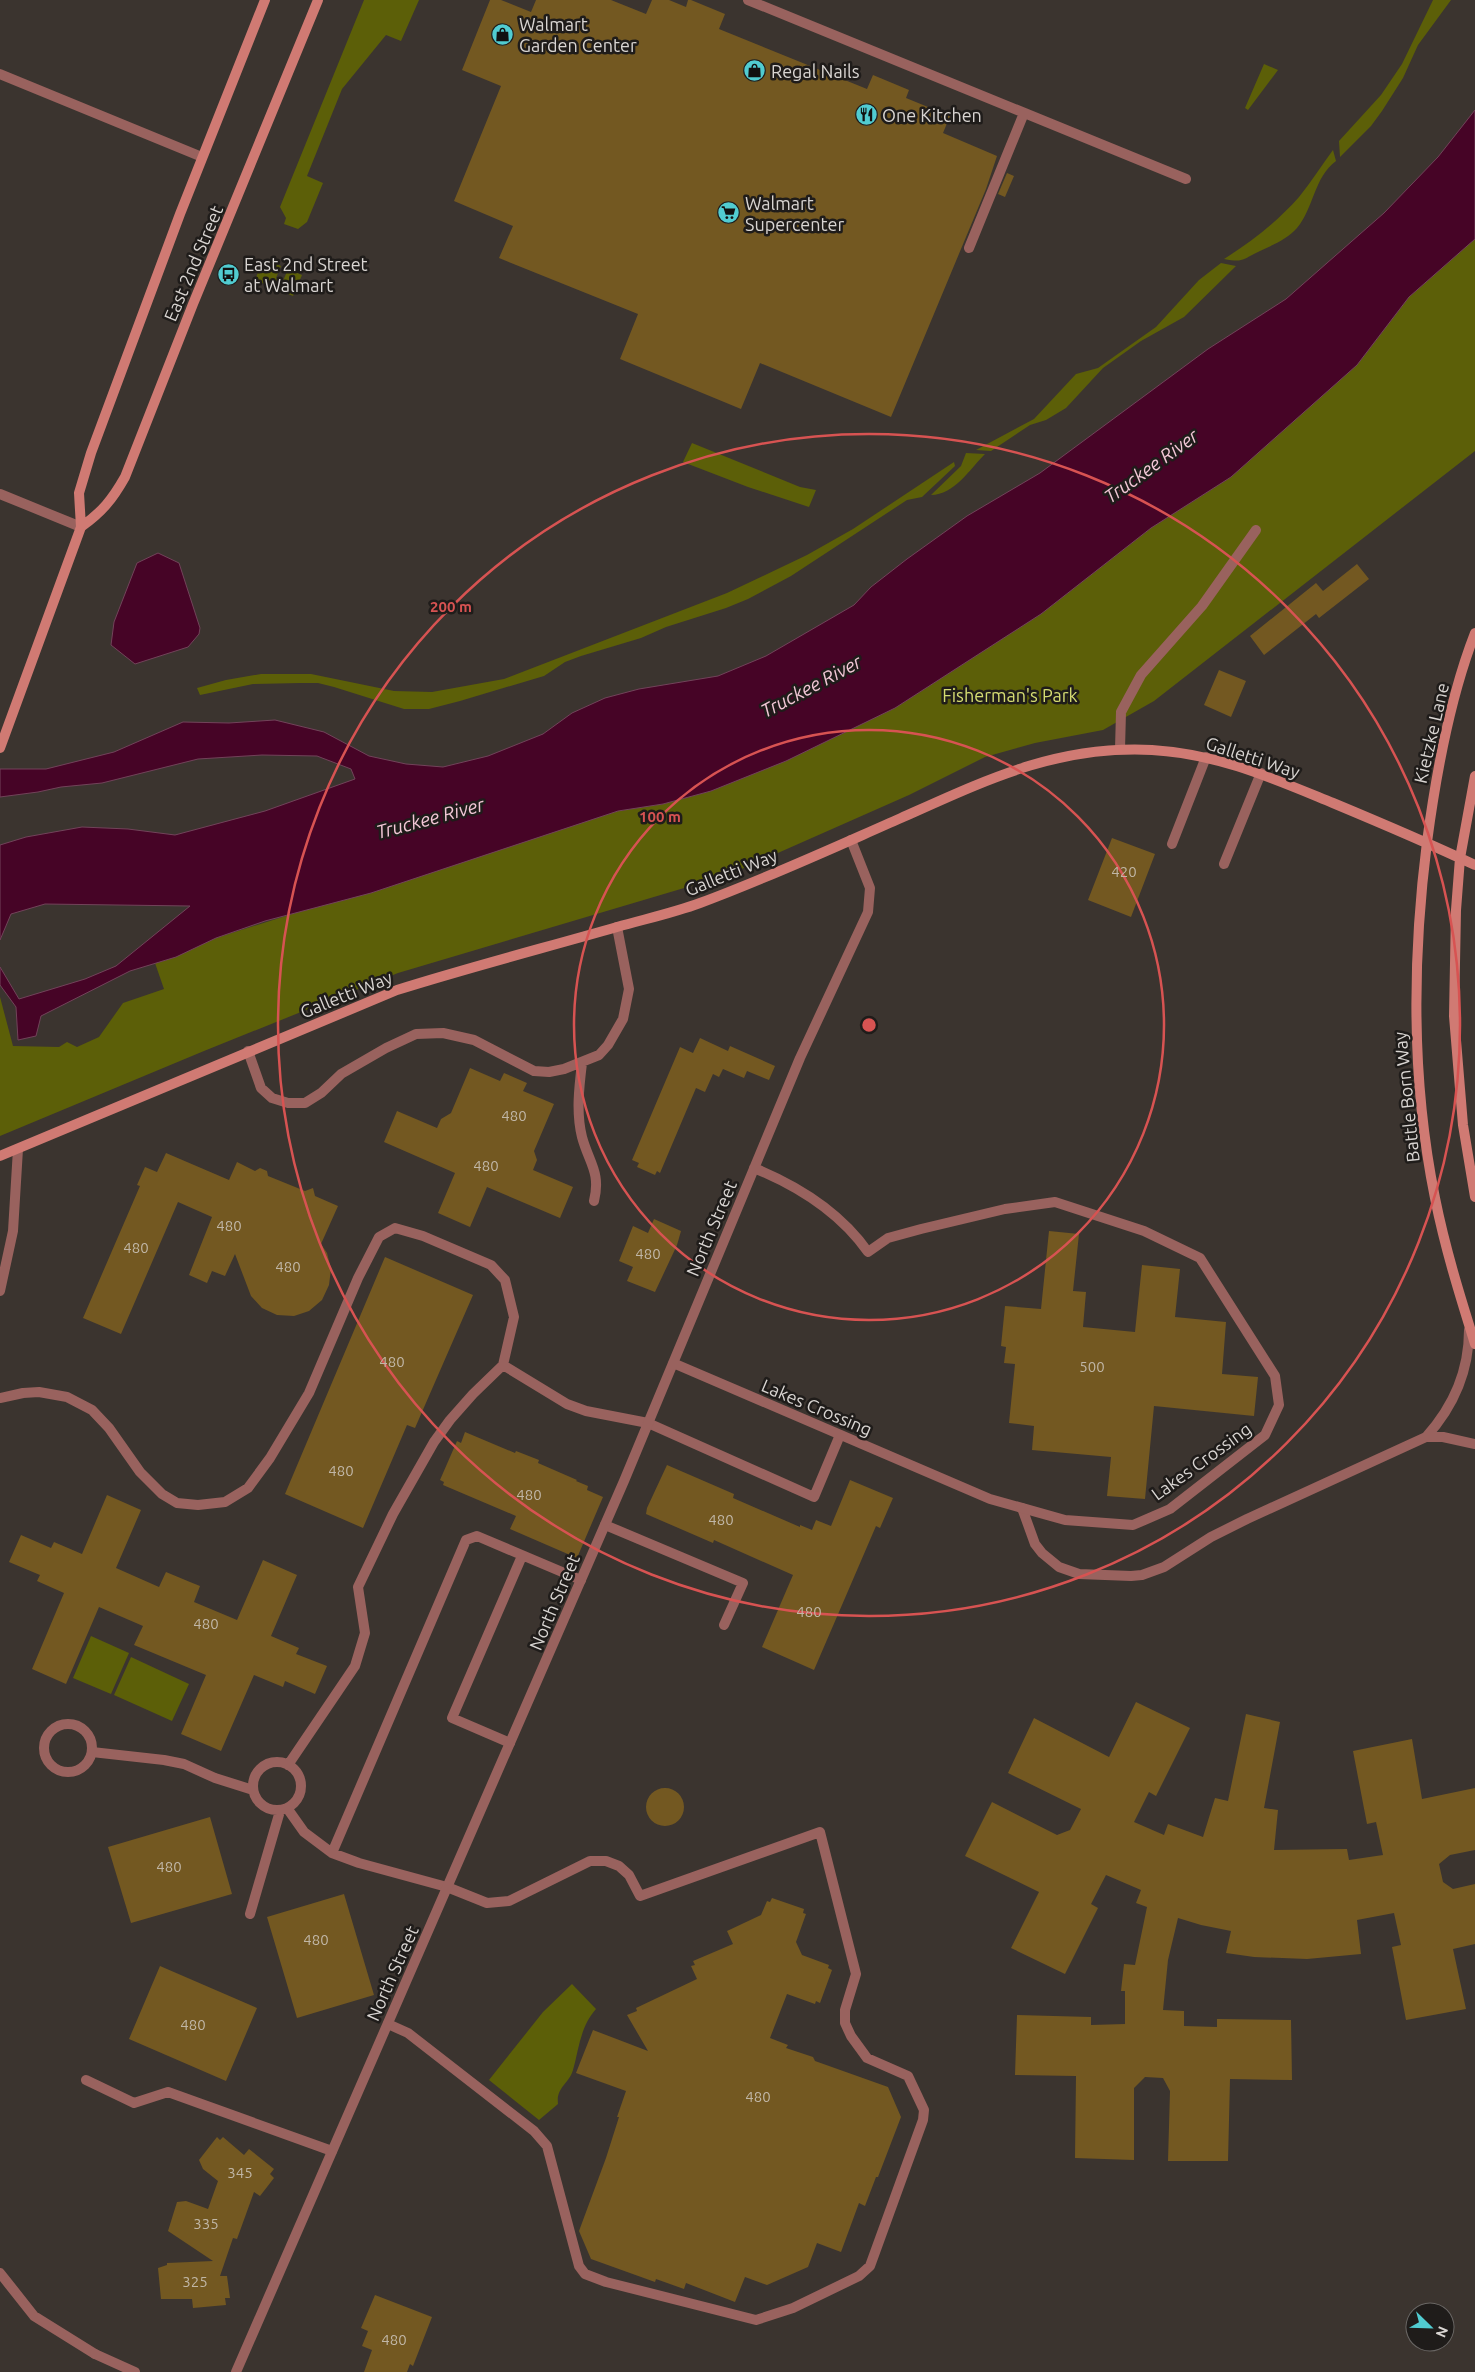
<svg xmlns="http://www.w3.org/2000/svg" width="1475" height="2372" font-family="Ubuntu,sans-serif">
<style>
.green{fill:#5c5f08}
.water{fill:#460426;stroke:#72435a}
.building{fill:#735821}
.lines{fill:none;stroke-linecap:round;stroke-linejoin:round}
.lane{stroke:#99625e;stroke-width:10}
.street{stroke:#99625e;stroke-width:10}
.secondary{stroke:#d07a73;stroke-width:10}
.ring{fill:none;stroke:#d75352;stroke-width:2.5}
.labels{text-anchor:middle;dominant-baseline:central;stroke-width:5;stroke-linejoin:round;paint-order:stroke}
.number-label{font-size:15px;fill:#c0b6a6}
.poi-label{font-size:18px;fill:#d9d5d2;stroke:#1f1c1a;text-anchor:start}
.street-label{font-size:18px;fill:#d9d5d2;stroke:#1f1c1a}
.park-label{font-size:18px;fill:#d5dc72;stroke:#1f1c1a}
.water-label{font-size:19px;font-style:italic;fill:#f2c7d6;stroke:#1f1c1a}
.centre{fill:#d75352;stroke:#1f1c1a;stroke-width:2.5}
.ring-label{font-size:15px;text-anchor:middle;font-weight:bold;fill:#d75352;stroke:#1f1c1a;stroke-width:5;stroke-linejoin:round;paint-order:stroke}
</style>
<rect width="100%" height="100%" fill="#3b342f"/>
<!-- green -->
<path class="green" d="M364,0h55l-18,41 -15,-6 -44,54 -35,87 16,7 -16,39 -9,7 -14,-5 2,-6 -6,-11z
M1433,0h18l-33,45 -15,33 -21,33 -11,15 -31,31 -1,-16 42,-46 21,-31z
M1264,64l14,6 -30,40 -3,-2z
M1333,150l3,11c-22,16 -22,47 -39,67 -10,11 -24,17 -37,23 -18,8 -15,12 -36,8 27,-17 54,-38 75,-62 12,-15 23,-32 34,-47z
M1475,239v212l-321,250 -51,29 -68,13 -50,14 -76,38 -181,80 -330,98 -194,78 -204,85v-139l13,49 46,1 8,-5 10,5 22,-10 24,-34 41,-14 -9,-26 61,-25 402,-127 45,-7 48,-13 75,-30 109,-53 146,-94 110,-86 80,-51 126,-112 52,-68z
M267,260l14,6 -5,12 7,3 5,-12 14,6 -9,21 -38,-16 7,-18z
M1221,263l15,3 -52,51 -43,24 -38,27 -37,40 -20,12 -16,5 -39,26 -15,-1 58,-31 42,-45 22,-6 58,-41 43,-47z
M692,443l108,44 16,3 -7,17 -61,-20 -65,-25z
M966,453l19,1c-15,15 -31,41 -54,41l30,-29z
M954,462l1,4 -33,31 -15,3 -116,76 -43,23 -22,9 -60,19 -25,11 -60,18 -16,6 -21,14 -84,25 -31,8h-25l-70,-22 -16,-4h-18l-47,1 -53,11 -3,-7 29,-8 35,-6h50l83,17 38,1 72,-13 223,-86 80,-38 46,-26z
M91,1636l38,17 -18,41 -38,-16z
M131,1657l58,27 -17,37 -58,-26z
M572,1984l24,25c-16,18 -17,40 -23,61 -4,14 -17,17 -15,34l-19,16 -50,-40 54,-68z"/>
<!-- water -->
<path class="water" d="M1475,110v129l-66,58 -52,68 -126,112 -80,51 -110,86 -146,94 -109,53 -75,30 -48,13 -45,7 -247,82 -106,28 -49,17 -40,19 -46,14 -89,45 -5,20 -18,4 -2,-33 -16,-22v-18l19,32 66,-20 31,-13 74,-60 -145,-2 -34,10 -11,26v-95l26,-8 56,-10 46,2 47,6 90,-24 90,-32 -4,-10 -34,-13 -55,-1 -64,4 -96,24 -41,4 -23,5 -38,5v-28h46l68,-17 69,-30 46,1 46,-3 49,12 45,24 37,8 37,3 45,-11 55,-22 29,-21 33,-15 34,-9 79,-13 48,-20 88,-51 17,-18 36,-28 60,-43 73,-43 168,-124 78,-50 98,-86 54,-56z
M158,553l21,10 21,65 -1,6 -11,13 -53,17 -24,-19 3,-23 23,-59z"/>
<!-- building -->
<path class="building" d="M490,0h11l30,12 5,-12h75l35,14 6,-14h17l17,7 2,-7h3l34,14 -6,15 148,60 6,-14 36,15 -3,8 44,18 -7,17 54,23 -11,33 -95,228 -131,-54 -19,46 -121,-50 18,-45 -139,-56 14,-32 -59,-25 47,-115 -39,-16z
M1007,173l7,3 -9,21 -7,-3z
M1357,564l12,15 -50,39 -3,-4 -52,41 -14,-19 66,-53 7,8z
M1219,670l27,11 -15,36 -27,-12z
M1112,838l43,16 -24,63 -43,-17z
M700,1038l28,13 2,-5 45,20 -6,14 -22,-9 -3,7 -21,-9 -4,8 -6,-3 -8,18 -9,-4 -36,85 -3,-2 -2,4 -18,-8 2,-4 -7,-3 48,-113 13,6z
M470,1068l30,13 4,-8 23,10 -4,8 31,13 -20,47 3,9 -4,10 40,17 -13,31 -73,-31 -17,40 -32,-14 17,-40 -71,-31 13,-31 40,17 4,-9 10,-6z
M166,1153l63,27 8,-18 18,9 5,-3 7,3 1,5 37,15 8,-3 2,8 23,10 -17,38 6,9 4,16 -2,16 -7,15 -13,11 -15,5 -17,-1 -15,-7 -11,-12 -16,-42 -10,22 -13,-5 -5,12 -18,-8 23,-58 -34,-15 -57,132 -38,-16 57,-132 -3,-1 8,-18 12,5z
M654,1219l27,12 -4,14 -22,47 -28,-11 6,-14 -14,-6 14,-35 15,7z
M1049,1231l30,3 -6,57 13,1 -3,35 52,5 7,-67 38,4 -5,48 51,5 -4,52 36,3 -4,39 -100,-10 -9,93 -38,-3 4,-39 -79,-7 2,-24 -25,-3 6,-59 -11,-1 2,-16 -5,-1 4,-40 36,3z
M385,1257l88,38 -58,133 -8,-3 -44,103 -78,-34z
M465,1432l50,21 1,-2 23,9 -1,3 39,17 -1,1 12,5 -1,4 16,7 -26,61 -67,-29 6,-13 -73,-31 1,-3 -4,-2 17,-39 4,2z
M667,1465l67,29 -1,4 67,29v-2l12,5 4,-10 15,6 19,-46 43,18 -13,30 -4,-2 -62,144 -52,-23 31,-72 -79,-35 -1,3 -67,-29 1,-6z
M107,1495l34,15 -25,58 43,19 7,-15 24,10 10,4 -6,16 43,18 26,-60 34,15 -26,61 28,12 -3,6 31,12 -12,28 -30,-13 -2,6 -29,-12 -33,76 -40,-17 25,-59 -72,-30 9,-19 -44,-19 -33,77 -34,-15 32,-76 -27,-12 3,-6 -31,-13 12,-27 30,13 3,-6 28,12z
M1136,1702l54,26 -34,68 -7,-4 -15,30 30,13 4,-11 35,13 12,-39 13,3 18,-87 34,8 -16,86 14,2 -4,40 73,-1 2,11 34,-5 -7,-33 -9,2 -14,-73 59,-12 10,60 53,-11v62l-25,5 -11,9 4,18 10,7 22,-5v60l-22,5 13,60 -60,11 -14,-73 9,-2 -7,-32 -37,7 4,34 -54,5 -53,-2 -28,-4 5,-22 -30,-6 -23,-7 -10,42 -5,50 21,1v15l33,1v-8l74,1 1,60 -62,-1 -2,82h-60l2,-70 -7,-13 -18,-1 -11,11v72l-59,-2 1,-82 -61,-1 2,-60 74,2v8l34,-1v-33h-4l3,-27 11,1 12,-58 -11,-4 5,-13 -35,-15 -15,29 7,4 -33,66 -54,-26 28,-56 -74,-36 27,-54 65,33 13,-5 11,-21 -73,-36 26,-55 75,39z
M646 1807a19 19 0 1 1 38 0a19 19 0 1 1-38 0Z
M210,1817l22,77 -101,29 -23,-76z
M344,1894l30,101 -77,23 -30,-101z
M772,1898l32,11 -1,4 3,1 -10,28 6,13 27,10 -1,3 4,2 -12,33 -4,-2 -1,3 -28,-10 -17,44 18,7 -2,3 27,9 2,4 73,26 13,30 -23,60h-2l-11,29 -6,-3 -18,49 -24,-9 -9,24 -41,18 -22,-8 -10,25 -49,-19 -2,6 -28,-10 -1,3 -64,-23 -12,-28 27,-73 13,-41h-2l9,-26 -50,-18 17,-43 55,21 -21,-36 10,-4 -1,-3 61,-29 -6,-13 4,-1 -2,-4 40,-17 -6,-13 34,-16 6,-14 3,1z
M160,1966l97,42 -31,73 -97,-42z
M217,2137l3,3 3,-3 21,18 5,-6 25,20 -4,5 4,4 -14,18 -6,-4 -17,47 -4,-1 -13,38h7l3,22h-5l1,7 -33,3 -1,-9h-31l-3,-31 9,-3v-2l46,-2 -45,-30 9,-29 9,-1 22,8 10,-28 -15,-12 -4,-9z
M375,2295l57,22 -19,49 -3,-2 -3,8h-43l8,-22 -10,-4 6,-15 -7,-3z"/>
<g class="lines">
<!-- lane -->
<path class="lane" d="M748,0l438,179
M969,248l55,-135
M1120,749l1,-37 20,-37 61,-69 54,-76
M1172,844l34,-87
M1224,864l37,-91
M248,1051l13,37 11,10 16,5h17l16,-10 20,-19 45,-26 30,-14 27,-1 31,7 60,31 15,1 15,-3 35,-14 9,-10 15,-26 6,-30 -12,-62
M582,1063c-3,25 -6,50 0,74 7,26 19,35 12,64
M0,1291l13,-60 5,-82
M0,1398l23,-5 16,-1 28,5 25,13 17,18 31,44 22,22 15,9 21,2 27,-3 23,-14 22,-30 39,-65 49,-115 21,-41 16,-9 28,8 68,29 14,15 9,37 -11,48 64,39 19,7 62,12 166,74 26,-62
M1426,1437h17l32,7
M1022,1508l13,36 7,9 17,14 20,7 52,2 11,-1 22,-8 47,-30 36,-18 179,-82c28,-31 43,-65 43,-107
M605,1525l138,58 -19,42
M44 1748a24 24 0 1 1 48 0a24 24 0 1 1-48 0Z
M510,1743l-58,-25 70,-162
M92,1752l72,8 20,4 31,14 38,12
M253 1786a24 24 0 1 1 48 0a24 24 0 1 1-48 0Z
M288,1765l67,-99 10,-33 -7,-46 35,-73 41,-72 16,-22 23,-26 30,-29
M287,1808l17,24 28,21 27,10 88,24 40,16 22,-2 81,-40h16l13,5 10,9 11,21 180,-64 36,142 -11,36v13l6,13 16,22 41,18 16,34 -1,10 -53,146 -11,10 -66,32 -37,12 -150,-38 -21,-8 -6,-8 -32,-120 -13,-15 -126,-98 -20,-9
M332,1853l134,-313 11,-4 104,44
M250,1914l30,-103
M86,2080l48,23 34,-11 164,59
M0,2273l34,43 61,38"/>
<!-- street -->
<path class="street" d="M0,74l202,83
M0,494l81,33
M673,1363l317,136 75,21 68,5 37,-16 95,-74 14,-30 -4,-29 -75,-118 -56,-27 -89,-29 -50,7 -84,20 -33,9 -20,14c-28,-40 -70,-66 -114,-84
M95,2354l40,18
M236,2372l388,-891 176,-423 68,-146 2,-24 -19,-48"/>
<!-- secondary -->
<path class="secondary" d="M81,527c21,-15 31,-27 44,-50l68,-173 125,-304
M1475,633c-25,64 -39,141 -48,209 -15,119 -16,238 8,356 10,50 25,98 40,146
M0,748l81,-221 -2,-34 12,-40 89,-239 85,-214
M1475,776l-15,82 -4,52 -2,106 9,109 12,72
M0,1156l397,-166c73,-23 147,-42 220,-63 28,-8 56,-14 83,-24 68,-25 135,-56 201,-85 85,-38 156,-73 251,-68 67,4 120,28 181,53 48,20 95,40 142,62"/>
</g>
<!-- distance rings -->
<g class="ring">
<circle cx="869" cy="1025" r="295"/>
<circle cx="869" cy="1025" r="591"/>
</g>
<!-- icons -->
<defs>
<symbol id="shop-disc" viewBox="-11 -11 22 22"><circle r="9.5" fill="#51ccd1" stroke="#1f1c1a"/><path d="M-5-2.5h2.3a2.7 3.5 0 0 1 5.4 0H5L5.5 6h-11ZM-1.5-2.5h3a1.5 2.3 0 0 0-3 0Z" fill="#111"/></symbol>
<symbol id="restaurant-disc" viewBox="-11 -11 22 22"><circle r="9.5" fill="#51ccd1" stroke="#1f1c1a"/><path d="M-5-6h1v4h1v-4h1v4h1v-4h1v5L-1.5 .5V6h-2V.5L-5-1ZM5-6V6H3V1.5H1.5Q1.5-4 5-6Z" fill="#111"/></symbol>
<symbol id="supermarket-disc" viewBox="-11 -11 22 22"><circle r="9.5" fill="#51ccd1" stroke="#1f1c1a"/><path d="M-6-5.5h2.5l.6 2H6L4.5 2H-2.5L-4.4-4H-6ZM-1.5 3.2a1.3 1.3 0 1 0 .1 0ZM3 3.2a1.3 1.3 0 1 0 .1 0Z" fill="#111"/></symbol>
<symbol id="bus-disc" viewBox="-11 -11 22 22"><circle r="9.5" fill="#51ccd1" stroke="#1f1c1a"/><path d="M-5-6H5V4H4V6H2V4H-2V6H-4V4H-5ZM-3.5-4V0h7V-4ZM-3.5 1.2v1.5H-2V1.2ZM2 1.2v1.5H3.5V1.2Z" fill="#111"/></symbol>
</defs>
<g fill-rule="evenodd">
<use href="#shop-disc" x="490" y="22" width="25" height="25"/>
<use href="#shop-disc" x="742" y="58" width="25" height="25"/>
<use href="#restaurant-disc" x="854" y="102" width="25" height="25"/>
<use href="#supermarket-disc" x="716" y="200" width="25" height="25"/>
<use href="#bus-disc" x="216" y="262" width="25" height="25"/>
</g>
<g class="labels">
<!-- number labels -->
<g class="number-label">
<text x="1124" y="871">420</text>
<text x="514" y="1115">480</text>
<text x="486" y="1165">480</text>
<text x="229" y="1225">480</text>
<text x="136" y="1247">480</text>
<text x="648" y="1253">480</text>
<text x="288" y="1266">480</text>
<text x="392" y="1361">480</text>
<text x="1092" y="1366">500</text>
<text x="341" y="1470">480</text>
<text x="529" y="1494">480</text>
<text x="721" y="1519">480</text>
<text x="809" y="1611">480</text>
<text x="206" y="1623">480</text>
<text x="169" y="1866">480</text>
<text x="316" y="1939">480</text>
<text x="193" y="2024">480</text>
<text x="758" y="2096">480</text>
<text x="240" y="2172">345</text>
<text x="206" y="2223">335</text>
<text x="195" y="2281">325</text>
<text x="394" y="2339">480</text>
</g>
<!-- poi labels -->
<g class="poi-label">
<text x="519" y="24">Walmart<tspan x="519" dy="21">Garden Center</tspan></text>
<text x="771" y="71">Regal Nails</text>
<text x="882" y="115">One Kitchen</text>
<text x="745" y="203">Walmart<tspan x="745" dy="21">Supercenter</tspan></text>
<text x="244" y="264">East 2nd Street<tspan x="244" dy="21">at Walmart</tspan></text>
</g>
<!-- street labels -->
<g class="street-label">
<text transform="translate(193 263) rotate(-67)">East 2nd Street</text>
<text transform="translate(1431 733) rotate(-77)">Kietzke Lane</text>
<text transform="translate(1253 757) rotate(18)">Galletti Way</text>
<text transform="translate(731 872) rotate(-22)">Galletti Way</text>
<text transform="translate(346 994) rotate(-22)">Galletti Way</text>
<text transform="translate(1406 1097) rotate(-96)">Battle Born Way</text>
<text transform="translate(711 1228) rotate(-67)">North Street</text>
<text transform="translate(817 1407) rotate(23)">Lakes Crossing</text>
<text transform="translate(1201 1461) rotate(-36)">Lakes Crossing</text>
<text transform="translate(554 1602) rotate(-67)">North Street</text>
<text transform="translate(392 1973) rotate(-66)">North Street</text>
</g>
<!-- park labels -->
<g class="park-label">
<text x="1010" y="695">Fisherman's Park</text>
</g>
<!-- water labels -->
<g class="water-label">
<text transform="translate(1151 466) rotate(-36)">Truckee River</text>
<text transform="translate(811 686) rotate(-28)">Truckee River</text>
<text transform="translate(430 818) rotate(-15)">Truckee River</text>
</g>
</g>
<circle cx="869" cy="1025" r="8" class="centre"/>
<g class="ring-label">
<text x="451" y="612">200 m</text>
<text x="660" y="822">100 m</text>
</g>
<!-- north arrow -->
<g transform="translate(1430 2327) rotate(113)"><circle r="24" fill="#1f1c1a" stroke="#696664"/>
<path d="M0-4L9 19L0 12L-9 19Z" fill="#51ccd1"/>
<text y="-8" font-size="14" font-weight="bold" text-anchor="middle" fill="#d9d5d2">N</text>
</g>
</svg>
